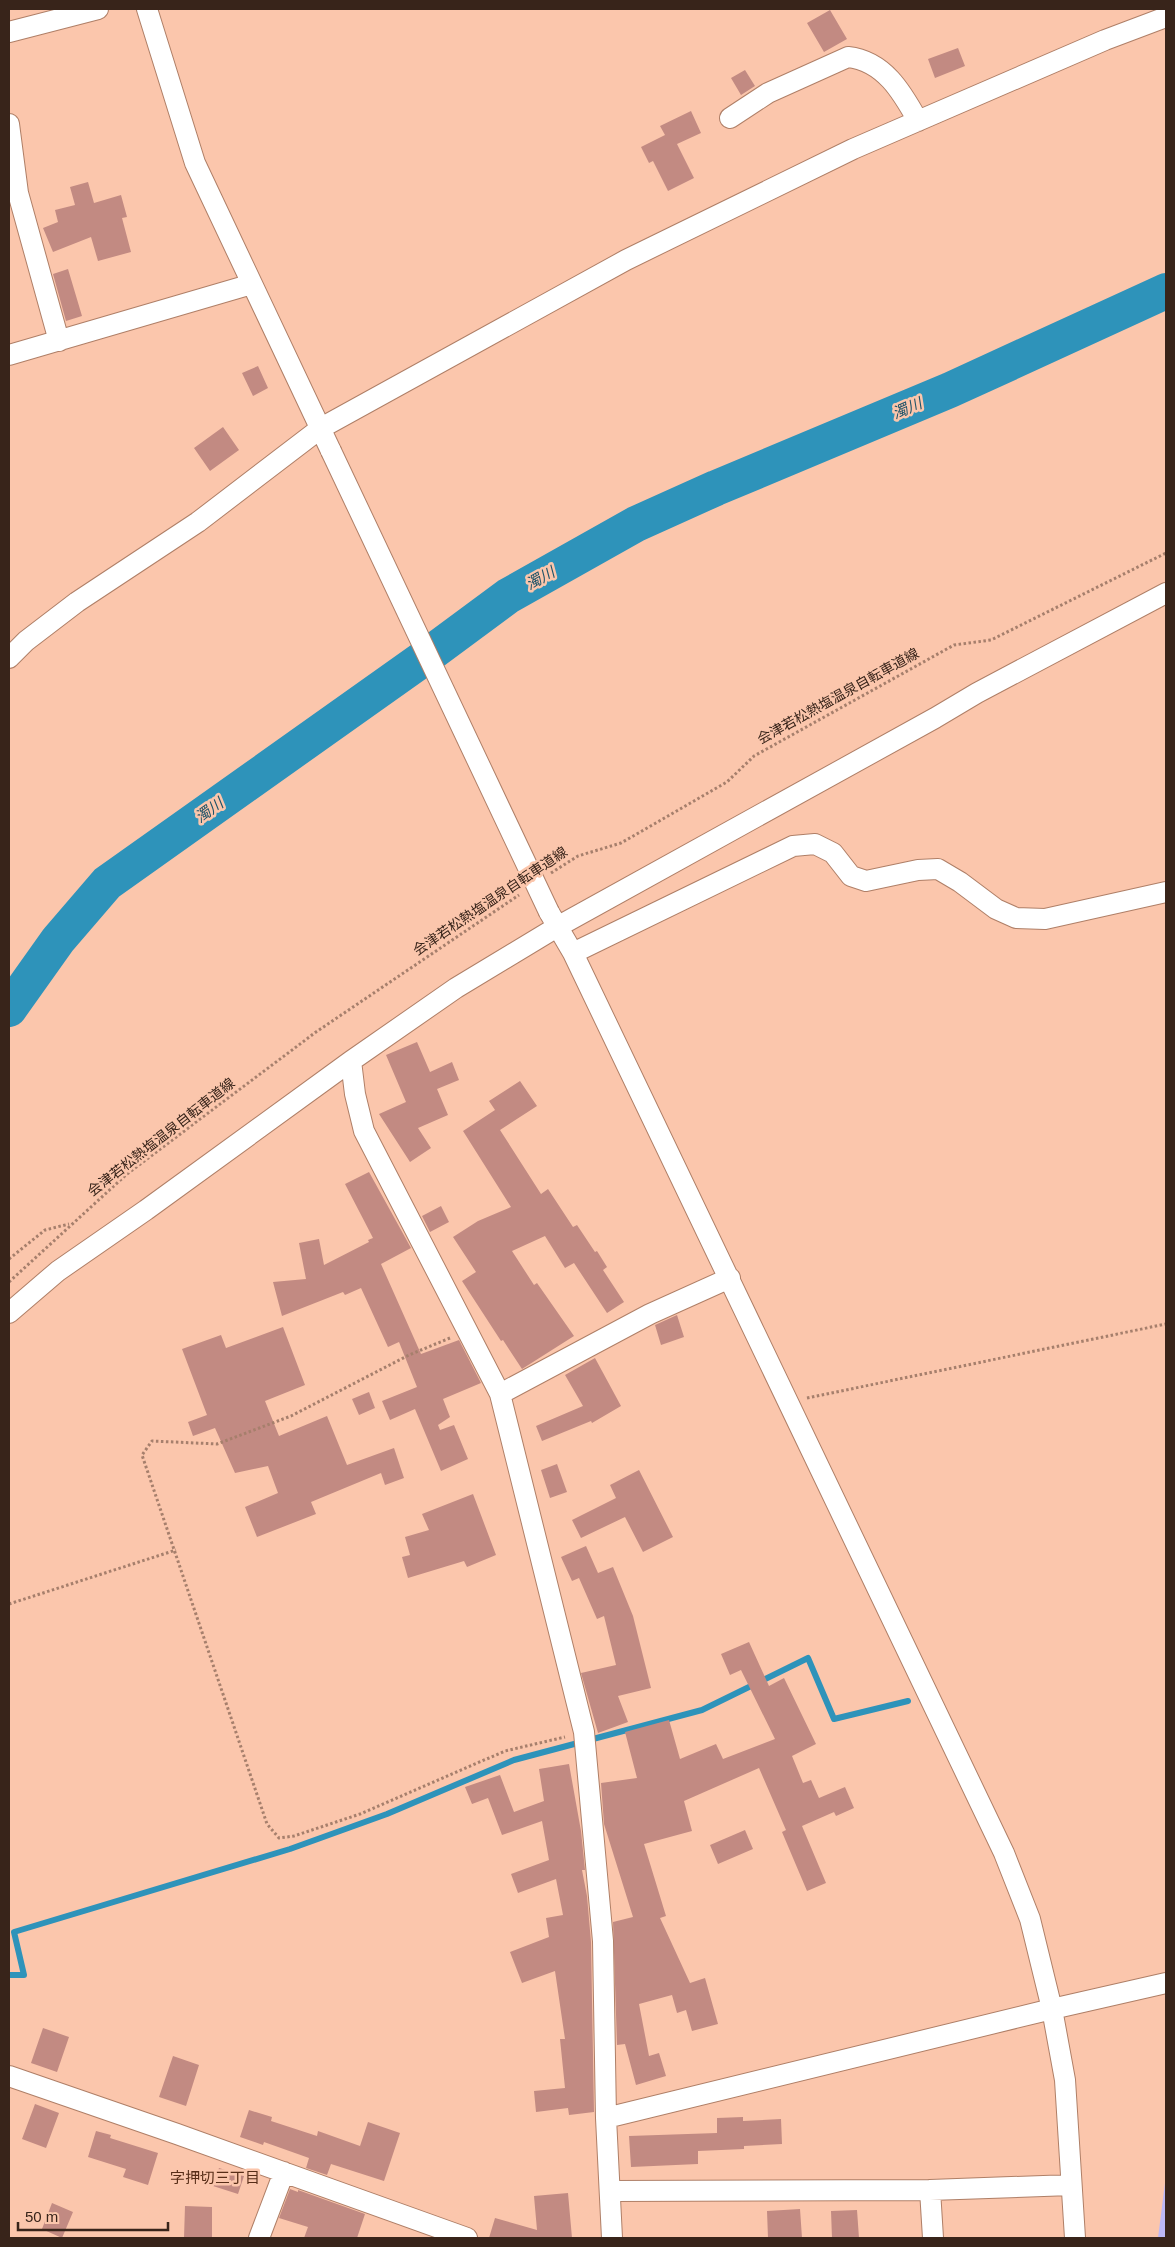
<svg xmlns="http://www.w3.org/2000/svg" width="1175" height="2247" font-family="Arial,'Noto Sans JP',sans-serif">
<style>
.green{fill:#bdb8f6}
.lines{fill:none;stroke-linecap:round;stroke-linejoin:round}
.stream{stroke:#2e93ba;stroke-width:6}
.river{stroke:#2e93ba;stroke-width:36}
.building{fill:#c28a82}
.minor-casing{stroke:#af7f67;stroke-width:22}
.path{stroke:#a67f6c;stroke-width:3;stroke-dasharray:2.5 2.5;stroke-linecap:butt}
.minor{stroke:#fff;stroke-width:20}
.minor-bridge-casing{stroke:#af7f67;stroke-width:22;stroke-linecap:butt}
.minor-bridge{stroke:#fff;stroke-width:20}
.labels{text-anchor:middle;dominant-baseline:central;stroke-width:5;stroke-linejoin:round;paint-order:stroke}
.street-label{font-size:14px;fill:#38241a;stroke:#fbc6ac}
.water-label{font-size:15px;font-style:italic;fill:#1e5368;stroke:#fbc6ac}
.neighbourhood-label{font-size:15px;fill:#572d17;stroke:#fbc6ac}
</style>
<rect width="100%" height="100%" fill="#fbc6ac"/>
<!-- green -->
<path class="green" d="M1166,2175v63h-8z"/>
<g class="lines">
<!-- stream -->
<path class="stream" d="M9,1975h15l-10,-43 276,-83 97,-35 127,-54 188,-50 106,-52 26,61 74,-18"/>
<!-- river -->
<path class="river" d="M9,1009l49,-69 49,-57 324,-230 77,-57 128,-72 80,-36 234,-98 216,-99"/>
</g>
<!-- building -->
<path class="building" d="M830,10l17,29 -23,13 -17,-29z
M958,48l7,18 -30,12 -7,-19z
M745,70l10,16 -14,9 -10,-17z
M691,111l10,22 -24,11 17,34 -26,13 -15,-30 -4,2 -8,-16 24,-12 -5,-9z
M88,182l6,21 27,-8 6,22 -5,1 9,34 -33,9 -7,-24 -38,15 -10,-24 15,-6 -3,-12 20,-5 -5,-18z
M68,269l14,47 -16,5 -13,-47z
M258,366l10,22 -15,8 -11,-23z
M223,427l16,23 -29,21 -16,-23z
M417,1042l13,30 22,-10 7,18 -22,9 11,26 -30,13 13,20 -21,14 -31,-48 27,-12 -20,-47z
M520,1081l17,25 -37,24 41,64 7,-5 25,38 4,-2 18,27 2,-1 10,16 -4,3 21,32 -17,11 -33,-50 -9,5 -20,-32 -33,15 22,34 3,-2 37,53 -52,33 -19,-29 -2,1 -39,-60 14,-9 -23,-35 25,-16 33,-14 -48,-76 32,-21 -6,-9z
M369,1172l42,76 -30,16 40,90 38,-14 22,43 -38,16 7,18 -12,8 2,5 14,-5 14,34 -27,12 -26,-62 -25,11 -8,-19 35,-14 -18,-45 -11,5 -27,-59 -16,7 -2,-3 -61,24 -9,-34 33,-3 -7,-36 20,-4 5,26 45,-23 -1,-2 5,-2 -28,-54z
M441,1206l8,16 -19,10 -8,-16z
M677,1315l7,22 -23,8 -6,-20z
M283,1327l22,58 -40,16 14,35 48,-20 20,49 47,-17 10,30 -19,7 -4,-12 -70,29 5,12 -59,23 -12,-30 33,-14 -10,-27 -33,7 -20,-45 -22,8 -5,-14 19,-7 -25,-66 39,-14 5,13z
M595,1358l26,48 -29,17 -1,-2 -49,20 -6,-15 47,-20 -18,-31z
M369,1392l6,16 -16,7 -7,-16z
M557,1464l10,28 -17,6 -9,-28z
M639,1470l34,67 -30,15 -18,-35 -44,21 -9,-18 44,-22 -6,-13z
M473,1494l23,61 -29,12 -3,-6 -56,17 -6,-21 8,-2 -5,-18 24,-7 -7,-16z
M586,1546l12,27 15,-6 20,49 18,72 -33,8 10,26 -30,11 -17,-60 35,-8 -12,-49 -7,3 -18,-41 -7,3 -11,-24z
M749,1642l20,44 15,-8 32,66 -24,12 11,27 8,-3 8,18 26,-11 9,21 -18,8 -2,-4 -32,14 24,57 -19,8 -25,-59 4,-2 -27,-62 -75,33 8,30 -48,13 22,72 -6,2 30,65 15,-5 13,46 -26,7 -6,-21 -9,3 -5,-18 -33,9 10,52 10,-3 7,23 -30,9 -11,-41 -8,1 -4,-123 20,-5 -29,-93 -3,-41 36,-5 -12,-46 44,-12 11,39 36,-15 7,15 52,-20 -34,-69 -11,5 -9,-21z
M569,1764l12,67 4,39h-3l5,26 4,46 3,170 -25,3 -1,-7 -32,4 -2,-21 31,-3 -5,-49h5l-10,-68 -33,12 -12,-31 39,-15 -3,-19 17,-3 -7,-36 -38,14 -7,-19 38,-14 -7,-39 -40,14 -14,-37 -16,6 -7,-17 35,-12 14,37 30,-11 -5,-32z
M745,1830l8,19 -35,15 -8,-19z
M43,2028l26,9 -12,35 -26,-9z
M173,2056l26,9 -13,41 -27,-9z
M35,2104l24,9 -13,35 -24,-9z
M249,2110l23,7 -1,4 46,15 1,-5 42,15 8,-24 32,11 -16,48 -53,-17 -4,11 -21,-7 3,-10 -45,-16 -1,3 -23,-8z
M743,2117v4l38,-2 1,25 -38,2v3l-46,2v13l-67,3 -2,-31 88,-3v-15z
M96,2131l15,4 -1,3 48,15 -10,32 -25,-8 3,-8 -38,-12z
M219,2168l25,8 -6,18 -25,-8z
M290,2189l8,3v-2l67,24 -8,24h-53l4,-11 -29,-9z
M568,2193l4,45h-83l6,-20 42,12 -3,-34z
M52,2203l21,9 -11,26 -20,-9z
M185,2206l27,1v31h-28z
M800,2209l2,29h-34l-1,-27z
M857,2210l2,28h-27l-1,-27z"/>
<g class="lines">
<defs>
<path id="minor" d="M147,9l48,154 136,288
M9,32l89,-23
M730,118l38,-25 80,-36c36,4 54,35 70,64
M9,124l9,69 41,148
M9,355l243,-71
M9,658l17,-17 51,-39 121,-80 123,-94 305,-168 227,-111 252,-109 61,-23
M549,912l24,41 431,900 26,66 22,90 13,71 10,158
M573,953l220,-107 22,-2 18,9 18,23 15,5 52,-11 20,-1 22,13 36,27 20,9 29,1 121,-27
M351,1061l4,33 9,37 136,263 84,338 19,209 3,177 6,120
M9,1313l49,-42 88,-61 205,-149 105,-73 101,-61 378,-209 42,-25 189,-100
M500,1394l150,-80 80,-36
M9,2076l168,58 290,104
M606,2118l446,-109 114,-26
M930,2190l3,48
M611,2191l319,-1 141,-5
M259,2238l25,-66"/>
</defs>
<!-- minor casing -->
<use href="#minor" class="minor-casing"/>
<!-- path -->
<path class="path" d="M551,873l27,-17 43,-13 106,-61 27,-26 200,-111 37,-5 175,-87
M9,1259l36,-29 24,-6
M9,1282l118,-108 189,-142 203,-137
M450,1338l-41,17 -118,61 -74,28 -65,-3 -10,14 125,369 12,14 15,-2 66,-22 145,-63 60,-14
M807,1398l359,-74
M9,1604l167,-54"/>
<!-- minor -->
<use href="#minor" class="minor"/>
<defs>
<path id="minor-bridge" d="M331,451l218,461"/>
</defs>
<!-- minor-bridge casing -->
<use href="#minor-bridge" class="minor-bridge-casing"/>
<!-- minor-bridge -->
<use href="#minor-bridge" class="minor-bridge"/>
</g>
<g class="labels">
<!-- street labels -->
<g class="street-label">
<text transform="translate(838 696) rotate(-29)">会津若松熱塩温泉自転車道線</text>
<text transform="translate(490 901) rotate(-34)">会津若松熱塩温泉自転車道線</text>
<text transform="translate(161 1137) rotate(-38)">会津若松熱塩温泉自転車道線</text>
</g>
<!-- water labels -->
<g class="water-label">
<text transform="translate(907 408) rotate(-23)">濁川</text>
<text transform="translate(540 578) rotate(-29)">濁川</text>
<text transform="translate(209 810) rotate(-36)">濁川</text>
</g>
<!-- neighbourhood labels -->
<g class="neighbourhood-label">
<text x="215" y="2177">字押切三丁目</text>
</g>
</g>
<!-- border -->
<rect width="1175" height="2247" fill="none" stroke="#38241a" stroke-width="20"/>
<!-- scale -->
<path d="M18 2222v8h150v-8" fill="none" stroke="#38241a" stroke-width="2.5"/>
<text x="25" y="2222" font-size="15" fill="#38241a" stroke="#fbc6ac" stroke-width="4" paint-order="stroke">50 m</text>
</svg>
